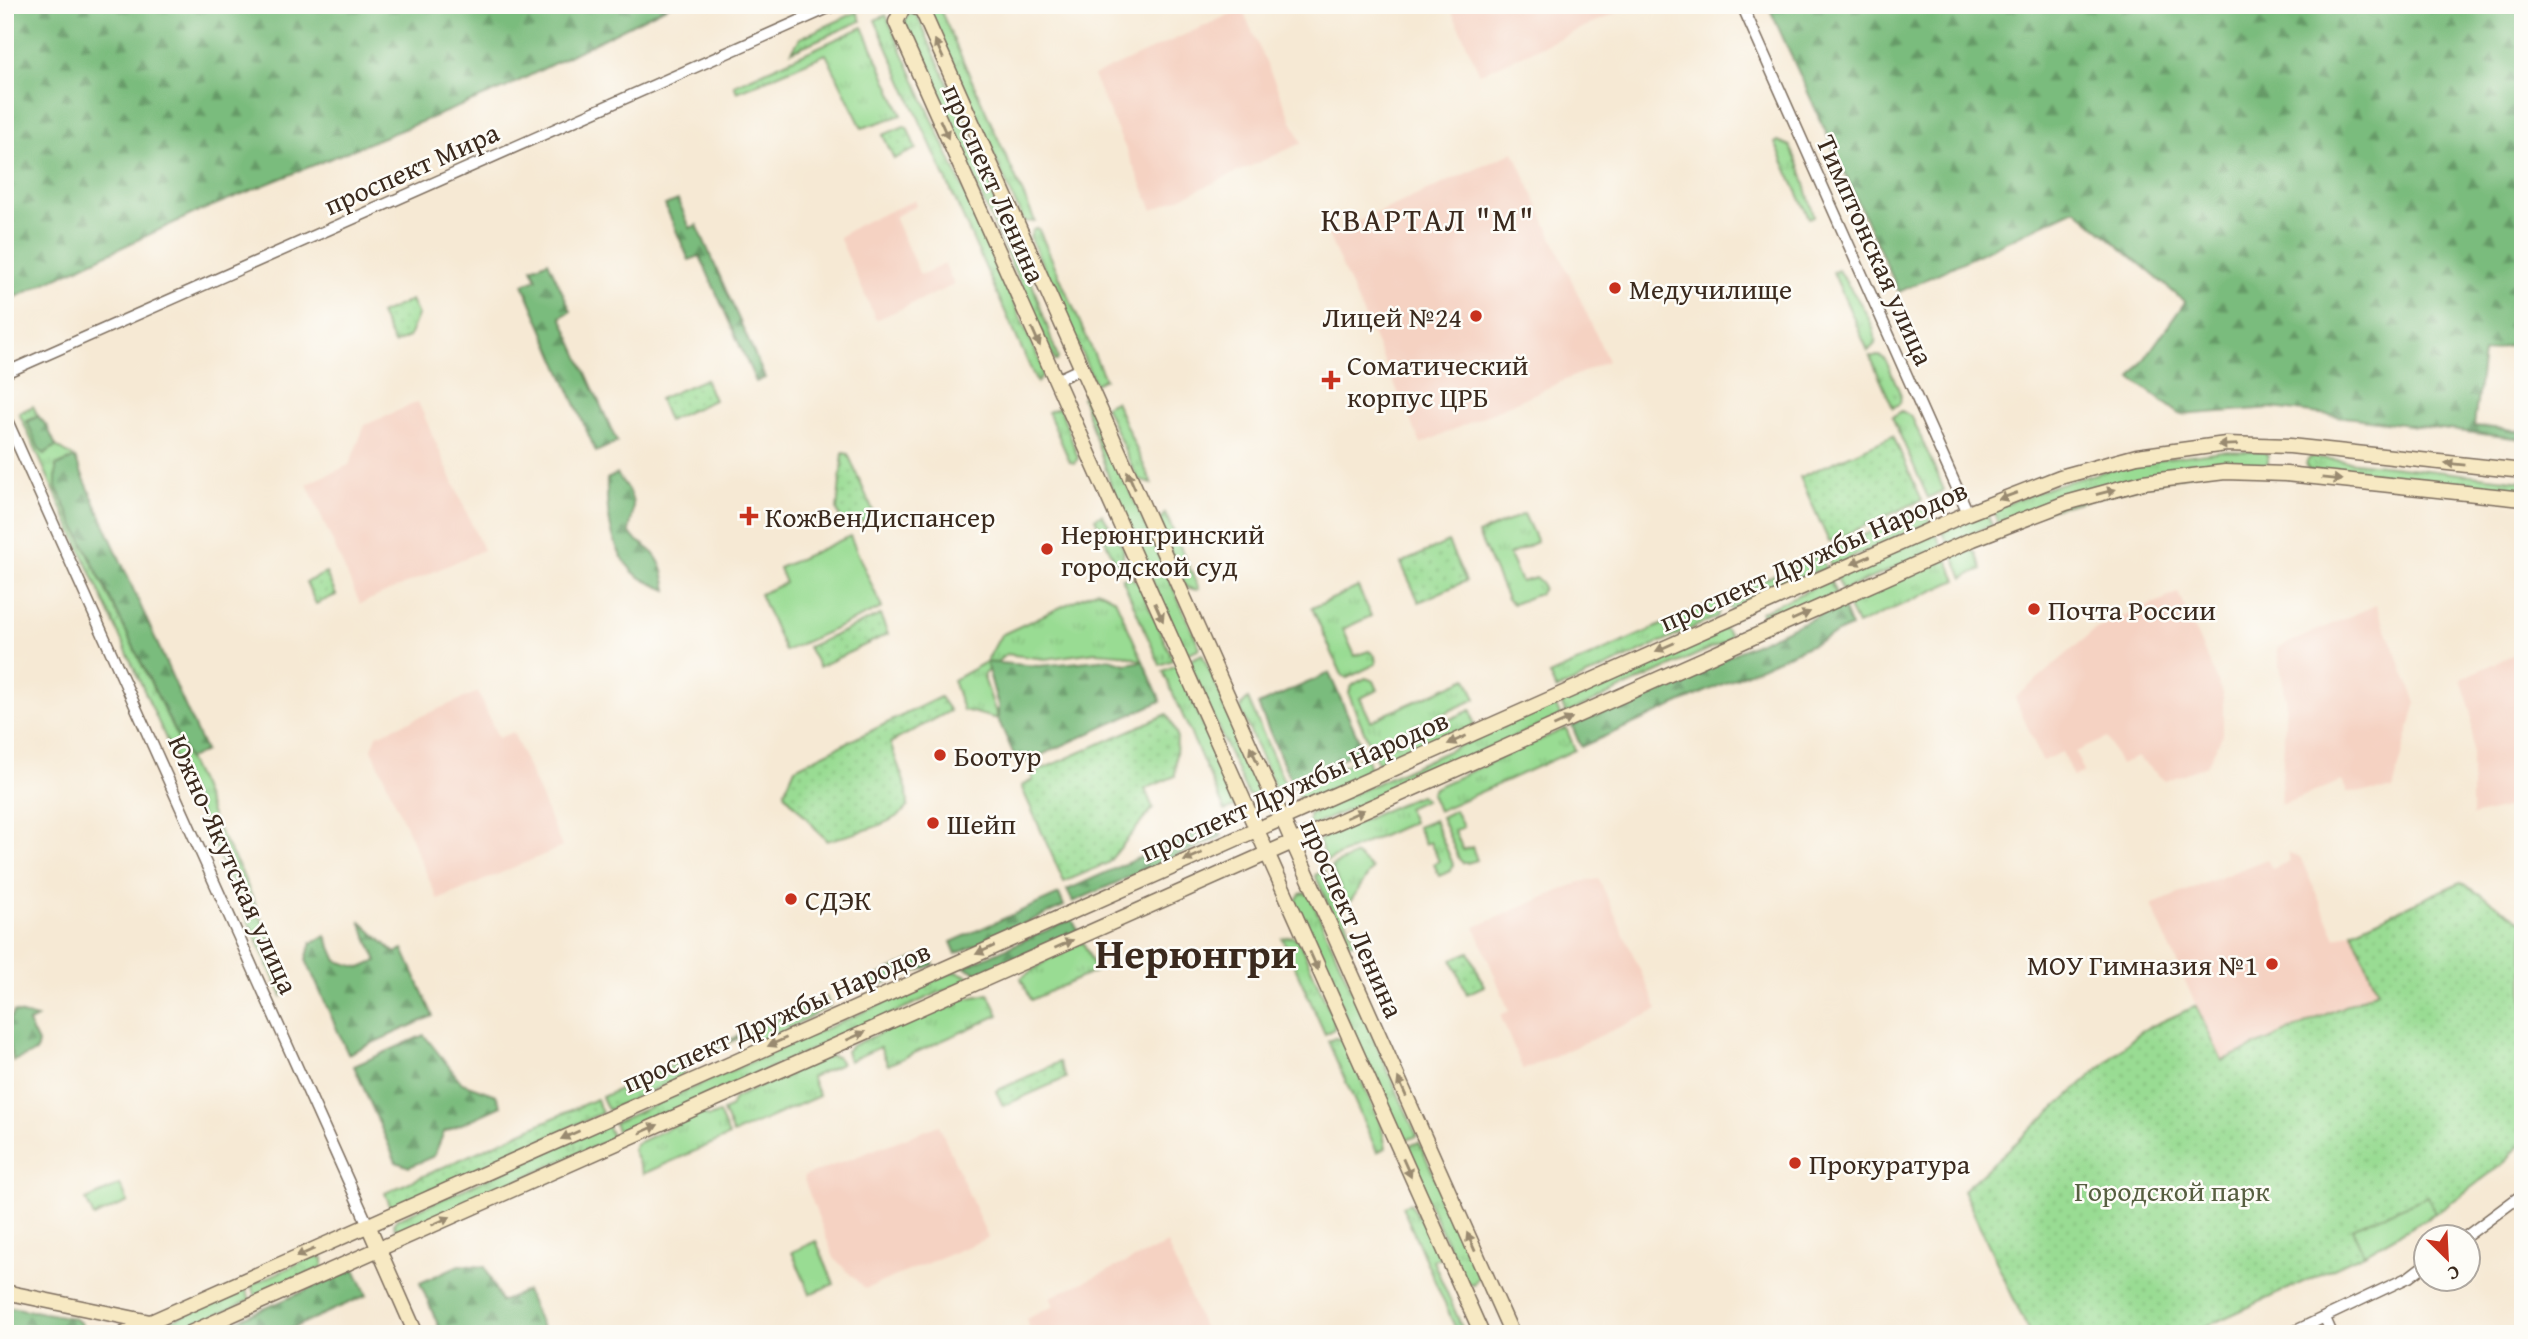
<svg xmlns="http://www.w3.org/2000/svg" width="2528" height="1339" font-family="'Gentium Book Plus',serif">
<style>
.built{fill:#f5d2c2}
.grass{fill:url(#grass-tufts);stroke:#6a8358;stroke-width:2}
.forest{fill:url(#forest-firs);stroke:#5a734e;stroke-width:2}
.park{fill:url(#park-dots);stroke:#6a8358;stroke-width:2}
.pitch{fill:#99dc93;stroke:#6a8358;stroke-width:2}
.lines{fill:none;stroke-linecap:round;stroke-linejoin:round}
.street-casing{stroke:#7c6d5e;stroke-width:13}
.secondary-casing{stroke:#7c6d5e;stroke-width:17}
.street{stroke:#fff;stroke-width:10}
.secondary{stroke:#f7e9c3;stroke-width:14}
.oneway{fill:#998a70}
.poi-dot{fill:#c8321e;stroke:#fdfcf7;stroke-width:2.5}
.labels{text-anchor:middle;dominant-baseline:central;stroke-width:5;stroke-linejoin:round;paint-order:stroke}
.street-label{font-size:28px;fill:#3b2a1e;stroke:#fdfcf7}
.poi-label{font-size:28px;fill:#3b2a1e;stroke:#fdfcf7;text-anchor:start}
.park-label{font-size:28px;fill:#575f41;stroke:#fdfcf7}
.quarter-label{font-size:32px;letter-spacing:2px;fill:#3b2a1e;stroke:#fdfcf7}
.town-label{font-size:42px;font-weight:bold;fill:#3b2a1e;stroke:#fdfcf7}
</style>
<defs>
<pattern id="grass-tufts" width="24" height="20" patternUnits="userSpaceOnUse" patternTransform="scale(1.75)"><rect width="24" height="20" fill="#99dc93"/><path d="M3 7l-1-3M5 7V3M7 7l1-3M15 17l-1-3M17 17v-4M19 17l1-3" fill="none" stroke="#85bd7e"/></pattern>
<pattern id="forest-firs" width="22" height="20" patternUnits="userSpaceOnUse" patternTransform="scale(1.75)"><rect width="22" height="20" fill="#7abc7d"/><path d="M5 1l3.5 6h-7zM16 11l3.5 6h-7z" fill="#659966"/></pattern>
<pattern id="park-dots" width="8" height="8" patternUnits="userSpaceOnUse" patternTransform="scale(1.75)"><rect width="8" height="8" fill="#99dc93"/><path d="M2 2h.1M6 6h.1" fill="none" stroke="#85bd7e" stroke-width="1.8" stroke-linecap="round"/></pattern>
</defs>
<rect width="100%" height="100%" fill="#fdfcf7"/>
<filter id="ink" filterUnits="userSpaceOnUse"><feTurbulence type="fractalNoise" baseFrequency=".0143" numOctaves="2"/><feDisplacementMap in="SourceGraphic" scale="14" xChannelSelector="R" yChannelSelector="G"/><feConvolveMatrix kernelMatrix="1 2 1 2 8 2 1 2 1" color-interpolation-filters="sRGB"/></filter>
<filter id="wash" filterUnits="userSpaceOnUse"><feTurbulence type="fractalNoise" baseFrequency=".00686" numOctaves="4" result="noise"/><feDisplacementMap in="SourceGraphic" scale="28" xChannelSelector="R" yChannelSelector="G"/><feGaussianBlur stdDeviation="1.57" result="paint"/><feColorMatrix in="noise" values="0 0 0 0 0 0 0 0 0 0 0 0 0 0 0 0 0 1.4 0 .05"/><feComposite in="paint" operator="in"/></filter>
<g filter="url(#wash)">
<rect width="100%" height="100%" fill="#f6e9d4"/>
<!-- built -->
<path class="built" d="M1449,5h175l1,4 -145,65z
M1242,9l60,134 -149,67 -60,-134z
M1514,152l94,209 -187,83 -93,-209z
M915,200l2,5 -23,12 26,58 25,-11 9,21 -78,35 -37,-83 19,-12z
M418,402l65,148 -123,54 -53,-120 42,-19 16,-40z
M2178,593l45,100v41l-16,31 -42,16 -28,-24 -17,8 -13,-27 -32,14 9,20 -11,5 -11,-25 -20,9 -27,-63 81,-69z
M2376,605l40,97 -23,88 -46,2 -5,-11 -61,24 5,-106 -9,-51z
M2523,650v154l-51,12v-102l-11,-35z
M478,692l20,46 15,-6 49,115 -124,53 -66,-151 5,-14z
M2287,852l13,5 36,81 16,-7 27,59 -158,71 -70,-156 116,-46 5,10 18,-8z
M1599,879l59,131 -135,60 -23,-55 9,-4 -34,-84 105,-45z
M939,1125l49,113 -123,51 -31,-31 -31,-81z
M1167,1244l37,85 13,5h-185l-6,-15 28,-13 -4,-9z"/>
<!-- grass -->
<path class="grass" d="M926,5h12l97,216 -8,1 -4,-2z
M857,12l4,9 -69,30 8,-13z
M914,14l3,1 98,219 43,124 -1,3h-2l-151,-336 3,-10z
M886,15l156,351v11l-5,6 -162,-363z
M863,27l39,88 -40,13 -36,-74 -89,38 -3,-7z
M1778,141l12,5 11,24 13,46 -5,2 -34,-75z
M1038,228l67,151 -10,5 -65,-147 3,-7z
M1838,270c11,17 41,55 37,74l-7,7 -35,-79z
M1870,356h10l6,4 15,35 -1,8 -7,5z
M1087,395l113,253 -15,7 -70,-158 -33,-100z
M1115,401l37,83 -14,-4 -33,-74z
M33,406l5,10 -11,5 17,33 12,-8 19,12 -19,8v22l145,298 15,40 24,43 47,109 -5,18 -263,-583z
M1060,407l18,51 -3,5 -5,-1 -22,-50z
M1902,411l10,6 32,73 -16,8 -36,-81z
M2222,451l42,1 4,4v7l-4,3 -40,-1 -226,58 -6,-14 67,-25 79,-22z
M2311,457l212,24v12l-214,-23 -3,-4 1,-5z
M1925,508l6,14 -100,45 -6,-15z
M1986,512l6,13 -44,19 -6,-13z
M1165,513l34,76 -3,1 -10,-3 -29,-63z
M1102,514l22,35 -1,9 -7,6 -21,-46z
M1524,514l13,28 -28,13 12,27 15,-4 5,4 2,6 -4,6 -26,10 -6,-5 -29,-65z
M1936,533l6,14 -100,44 -6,-14z
M1968,550l7,2 7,17 -19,9 -10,-22z
M1819,555l7,14 -27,8 -66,33 -6,-3 -5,-9z
M1947,559l10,21 -100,45 -10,-22z
M1122,578h10l7,6 34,76 -13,5z
M1830,580l6,14 -70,30 -3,-2 -2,-10z
M1358,587l13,29 -28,13 12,27 14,-5 6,5 1,8 -29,14 -5,-3 -30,-67z
M1097,590l18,9 28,62 -23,-7 -24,-2 -51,7 -39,-5 -23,21 15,44 -35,-9 -10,-30 33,-18 15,-27z
M1715,601l4,10 -2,6 -161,73 -7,-15z
M1724,628l6,6 -1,6 -163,74 -6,-14z
M1202,654l59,131 -1,7 -5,4 -7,-1 -60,-134z
M1176,665l63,140 -14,6 -62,-140z
M1467,678l9,21 -106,47 -21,-51c0,-11 9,-13 17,-17l8,3 4,9 -18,8 11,23z
M1248,699l37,85 -10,4 -34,-77 1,-6z
M1554,703l7,13 -247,109 -5,-3v-8z
M1471,710l3,16 -89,39 -7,-2 -5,-10z
M1566,728l9,22 -137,61 -7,-17 3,-6z
M1366,756l4,13 -3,4 -66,30 -6,-15z
M1420,795l5,5 -18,8 6,14 -86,39 -8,-19 3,-4z
M1455,810l8,17 -8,4 8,19 9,-3 5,13 -10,3h-4l-4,-4 -18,-42z
M1434,820l19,44 -2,7 -12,5 -5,-12 5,-3 -9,-19 -5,2 -8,-17z
M1356,855l16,14 -24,36 -17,-39z
M1324,871l32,72 -9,-1 -4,-5 -28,-62z
M1305,893l5,3 107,240 -15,6 -107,-240 5,-8z
M1293,936l6,5 35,79v9l-9,5 -43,-96z
M1083,942l13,29 -65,29 -10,-22 38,-26z
M955,971l17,7 -353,157 -5,-12z
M989,994l10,21 -111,50 -8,-18 -31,14 -3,-10 5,-5 98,-44z
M1335,1038l6,1 4,5 36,81 5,23 -9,4 -49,-111z
M830,1056l7,1 4,7 -30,13 8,19 -86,38 -10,-23 7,-3 4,-10z
M700,1113l9,4 10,-4 10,23 -86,38 -10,-24 2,-6z
M607,1125l6,13 -210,94 -8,-4 -1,-5 3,-4z
M1419,1142l60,134 -6,9 -8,-2 -61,-135z
M1410,1203l20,31 10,23 -7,4 32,73h-7l-56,-128z
M315,1256l8,2v9l-67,30 -5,-12z
M245,1288l5,12 -76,34h-33z"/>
<!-- forest -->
<path class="forest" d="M12,5h658l-165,83 -310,125 -179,84 -11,-22v-258z
M1768,5h755v336l-40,12 -9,73 49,5v8l-251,-31 -91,7 -50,-37 54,-76 -110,-93 -176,83z
M678,200l12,28 7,-3 68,153 -9,4 -56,-126 -11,4 -24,-55z
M548,261l23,50 -10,6 56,125 -21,10 -73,-168 14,-5 -5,-11z
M38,416l9,10 9,20 -12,8 -5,-5 -12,-27z
M75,458l130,293 -17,8 -132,-272v-21z
M617,474c18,25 19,27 12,57 8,14 11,9 20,18 13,12 15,24 18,41 -11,-5 -25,-9 -34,-18 -23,-24 -27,-62 -26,-93z
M1842,605l9,22 -270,120 -9,-21z
M1109,659l17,5 17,-3 18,40 -135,61 -4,-8 -7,3 -17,-38v-14l-12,-43 53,4z
M1329,673l34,76 -72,32 -33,-76z
M1216,823l6,13 -149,66 -6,-12z
M1059,894l5,12 -108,48 -5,-12z
M1072,919l6,12 -98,43 -16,-7z
M360,921l35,32 8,-4 30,67 -85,38 -42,-94 5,-17 15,-7 11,25 24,7 16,-7z
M929,952l5,13 -63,23 -3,-8z
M14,1012l23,6 -9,5 10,20 -2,9 -23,9 -7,-35z
M424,1035l38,48 34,12 5,11 -57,26 -10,24 -25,11 -13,-5 -42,-96z
M459,1265l26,2 16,35 25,-11 19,43h-103l-22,-51z
M355,1269l12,26 -88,39h-73z
M5,1306l68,12 8,5 5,11h-81z"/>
<!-- park -->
<path class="park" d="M904,126l3,1 9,22 -22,10 -11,-24z
M411,300l7,15 -9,22 -15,7 -14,-30z
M705,379l9,21 -46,21 -9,-22z
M1893,436l29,64 -93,42 -29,-65z
M843,453l5,1 27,62 -30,13 -8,-19z
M1448,542l18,39 -47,21 -18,-39z
M326,573l10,22 -20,9 -10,-22z
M880,615l8,19 -69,33 -11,-20z
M940,697l10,14 -60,32 17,47 1,16c-14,20 -58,28 -81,35l-43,-48 11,-25z
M1167,714l10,21 -2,41 -30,13 8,19 -45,55 -44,19 -43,-96 12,-6 -2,-6z
M2461,882l62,40v219l-18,21 -61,46 -80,46 -174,80h-160l-67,-144 178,-159 55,-25 26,55 156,-70 -26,-60z
M1469,952l15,34 -17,8 -15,-35z
M826,997l4,9 -68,37 -14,-9 -62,28 -5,16 -73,32 -6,-13z
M1059,1062l7,16 -63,28 -7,-15z
M596,1099l6,14 -211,95 -6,-15z"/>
<!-- pitch -->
<path class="pitch" d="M850,536l32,72 -97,43 -25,-57 25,-11 -6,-15z
M120,1185l8,17 -34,15 -8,-17z
M2428,1196l7,17 -71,41 -12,-26z
M816,1241l18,43 -24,10 -18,-42z"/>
</g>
<g filter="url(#ink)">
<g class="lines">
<defs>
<path id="street" d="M1742,5l226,508
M5,373l830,-368
M1056,380l26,-12
M5,416l363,809
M2464,1238l59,-44
M2325,1318l7,16
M2289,1334l120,-57 17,-13"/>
<path id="secondary" d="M904,5l-8,17 586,1312
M910,5l12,5 590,1324
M368,1225l48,109
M5,1292l145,30
M124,1334l1844,-821 92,-36 77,-21 89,-12 64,2 233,25
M188,1334l1785,-795 93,-36 77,-21 82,-10 61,2 237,25"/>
</defs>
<!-- street casing -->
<use href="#street" class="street-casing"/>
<!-- secondary casing -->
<use href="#secondary" class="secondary-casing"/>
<!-- street -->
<use href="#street" class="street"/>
<!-- secondary -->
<use href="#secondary" class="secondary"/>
</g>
<!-- one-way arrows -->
<defs><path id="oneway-solid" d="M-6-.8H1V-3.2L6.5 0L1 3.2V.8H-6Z" transform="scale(1.75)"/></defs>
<g class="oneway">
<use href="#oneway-solid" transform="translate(939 49) rotate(-114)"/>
<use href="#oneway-solid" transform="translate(944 129) rotate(66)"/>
<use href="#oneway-solid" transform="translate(1036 337) rotate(66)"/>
<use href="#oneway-solid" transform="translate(2228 445) rotate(178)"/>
<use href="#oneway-solid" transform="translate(2455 464) rotate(-174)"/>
<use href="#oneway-solid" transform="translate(2332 479) rotate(6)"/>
<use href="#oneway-solid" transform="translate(1131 480) rotate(-114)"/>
<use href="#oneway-solid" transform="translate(2106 492) rotate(-15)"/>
<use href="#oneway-solid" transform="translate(2008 496) rotate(160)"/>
<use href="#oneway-solid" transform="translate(1861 560) rotate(156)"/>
<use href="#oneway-solid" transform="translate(1159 612) rotate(66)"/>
<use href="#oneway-solid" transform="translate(1801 616) rotate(-24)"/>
<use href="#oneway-solid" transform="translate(1665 647) rotate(156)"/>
<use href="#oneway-solid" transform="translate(1563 722) rotate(-24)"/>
<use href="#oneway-solid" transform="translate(1457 740) rotate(156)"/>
<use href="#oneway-solid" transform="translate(1254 755) rotate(-114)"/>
<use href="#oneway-solid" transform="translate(1355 814) rotate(-24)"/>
<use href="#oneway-solid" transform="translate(1193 857) rotate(156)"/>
<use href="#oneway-solid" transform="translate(1064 944) rotate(-24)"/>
<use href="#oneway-solid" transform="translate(985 950) rotate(156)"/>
<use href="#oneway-solid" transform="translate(1314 961) rotate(66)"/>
<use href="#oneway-solid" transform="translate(856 1036) rotate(-24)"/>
<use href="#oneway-solid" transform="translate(777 1042) rotate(156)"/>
<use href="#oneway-solid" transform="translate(1402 1087) rotate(-114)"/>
<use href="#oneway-solid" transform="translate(649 1129) rotate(-24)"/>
<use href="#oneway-solid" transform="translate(570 1135) rotate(156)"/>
<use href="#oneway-solid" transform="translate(1407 1168) rotate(66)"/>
<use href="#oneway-solid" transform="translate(441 1221) rotate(-24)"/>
<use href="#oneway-solid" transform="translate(1471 1242) rotate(-114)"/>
<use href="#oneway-solid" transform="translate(305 1253) rotate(156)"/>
</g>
</g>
<!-- markers -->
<g class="poi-dot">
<circle cx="1615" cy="288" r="7"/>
<circle cx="1476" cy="316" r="7"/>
<path d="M1327.5 369.5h7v7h7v7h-7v7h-7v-7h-7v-7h7z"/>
<path d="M745.5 505.5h7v7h7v7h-7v7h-7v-7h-7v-7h7z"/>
<circle cx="1047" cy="549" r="7"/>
<circle cx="2034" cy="609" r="7"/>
<circle cx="940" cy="755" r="7"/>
<circle cx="933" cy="823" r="7"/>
<circle cx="791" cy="899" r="7"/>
<circle cx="2272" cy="964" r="7"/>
<circle cx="1795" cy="1163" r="7"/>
</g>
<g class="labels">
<!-- street labels -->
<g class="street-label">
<text transform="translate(411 168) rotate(-24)">проспект Мира</text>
<text transform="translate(995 183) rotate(66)">проспект Ленина</text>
<text transform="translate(1876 250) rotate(66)">Тимптонская улица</text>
<text transform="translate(1813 555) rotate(-24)">проспект Дружбы Народов</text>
<text transform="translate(1294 785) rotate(-24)">проспект Дружбы Народов</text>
<text transform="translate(234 864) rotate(66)">Южно-Якутская улица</text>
<text transform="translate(1353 918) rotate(66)">проспект Ленина</text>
<text transform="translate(776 1016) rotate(-24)">проспект Дружбы Народов</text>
</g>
<!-- poi labels -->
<g class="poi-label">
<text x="1629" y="288">Медучилище</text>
<text x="1462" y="316" text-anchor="end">Лицей №24</text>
<text x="1347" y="364">Соматический<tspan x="1347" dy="32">корпус ЦРБ</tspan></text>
<text x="765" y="516">КожВенДиспансер</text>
<text x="1061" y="533">Нерюнгринский<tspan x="1061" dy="32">городской суд</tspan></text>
<text x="2048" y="609">Почта России</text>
<text x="954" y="755">Боотур</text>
<text x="947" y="823">Шейп</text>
<text x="805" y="899">СДЭК</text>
<text x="2258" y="964" text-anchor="end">МОУ Гимназия №1</text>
<text x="1809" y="1163">Прокуратура</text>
</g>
<!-- park labels -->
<g class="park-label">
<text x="2172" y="1190">Городской парк</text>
</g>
<!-- quarter labels -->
<g class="quarter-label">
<text x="1428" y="219">КВАРТАЛ "М"</text>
</g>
<!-- town labels -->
<g class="town-label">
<text x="1196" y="952">Нерюнгри</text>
</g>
</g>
<!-- margin -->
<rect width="2528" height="1339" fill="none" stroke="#fdfcf7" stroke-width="28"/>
<!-- north arrow -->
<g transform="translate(2447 1258) rotate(156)"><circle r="33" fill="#fdfcf7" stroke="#afa8a0" stroke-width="2"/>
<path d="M0-5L12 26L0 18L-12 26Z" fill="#c8321e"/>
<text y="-10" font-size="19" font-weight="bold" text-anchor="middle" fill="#3b2a1e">С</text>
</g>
</svg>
